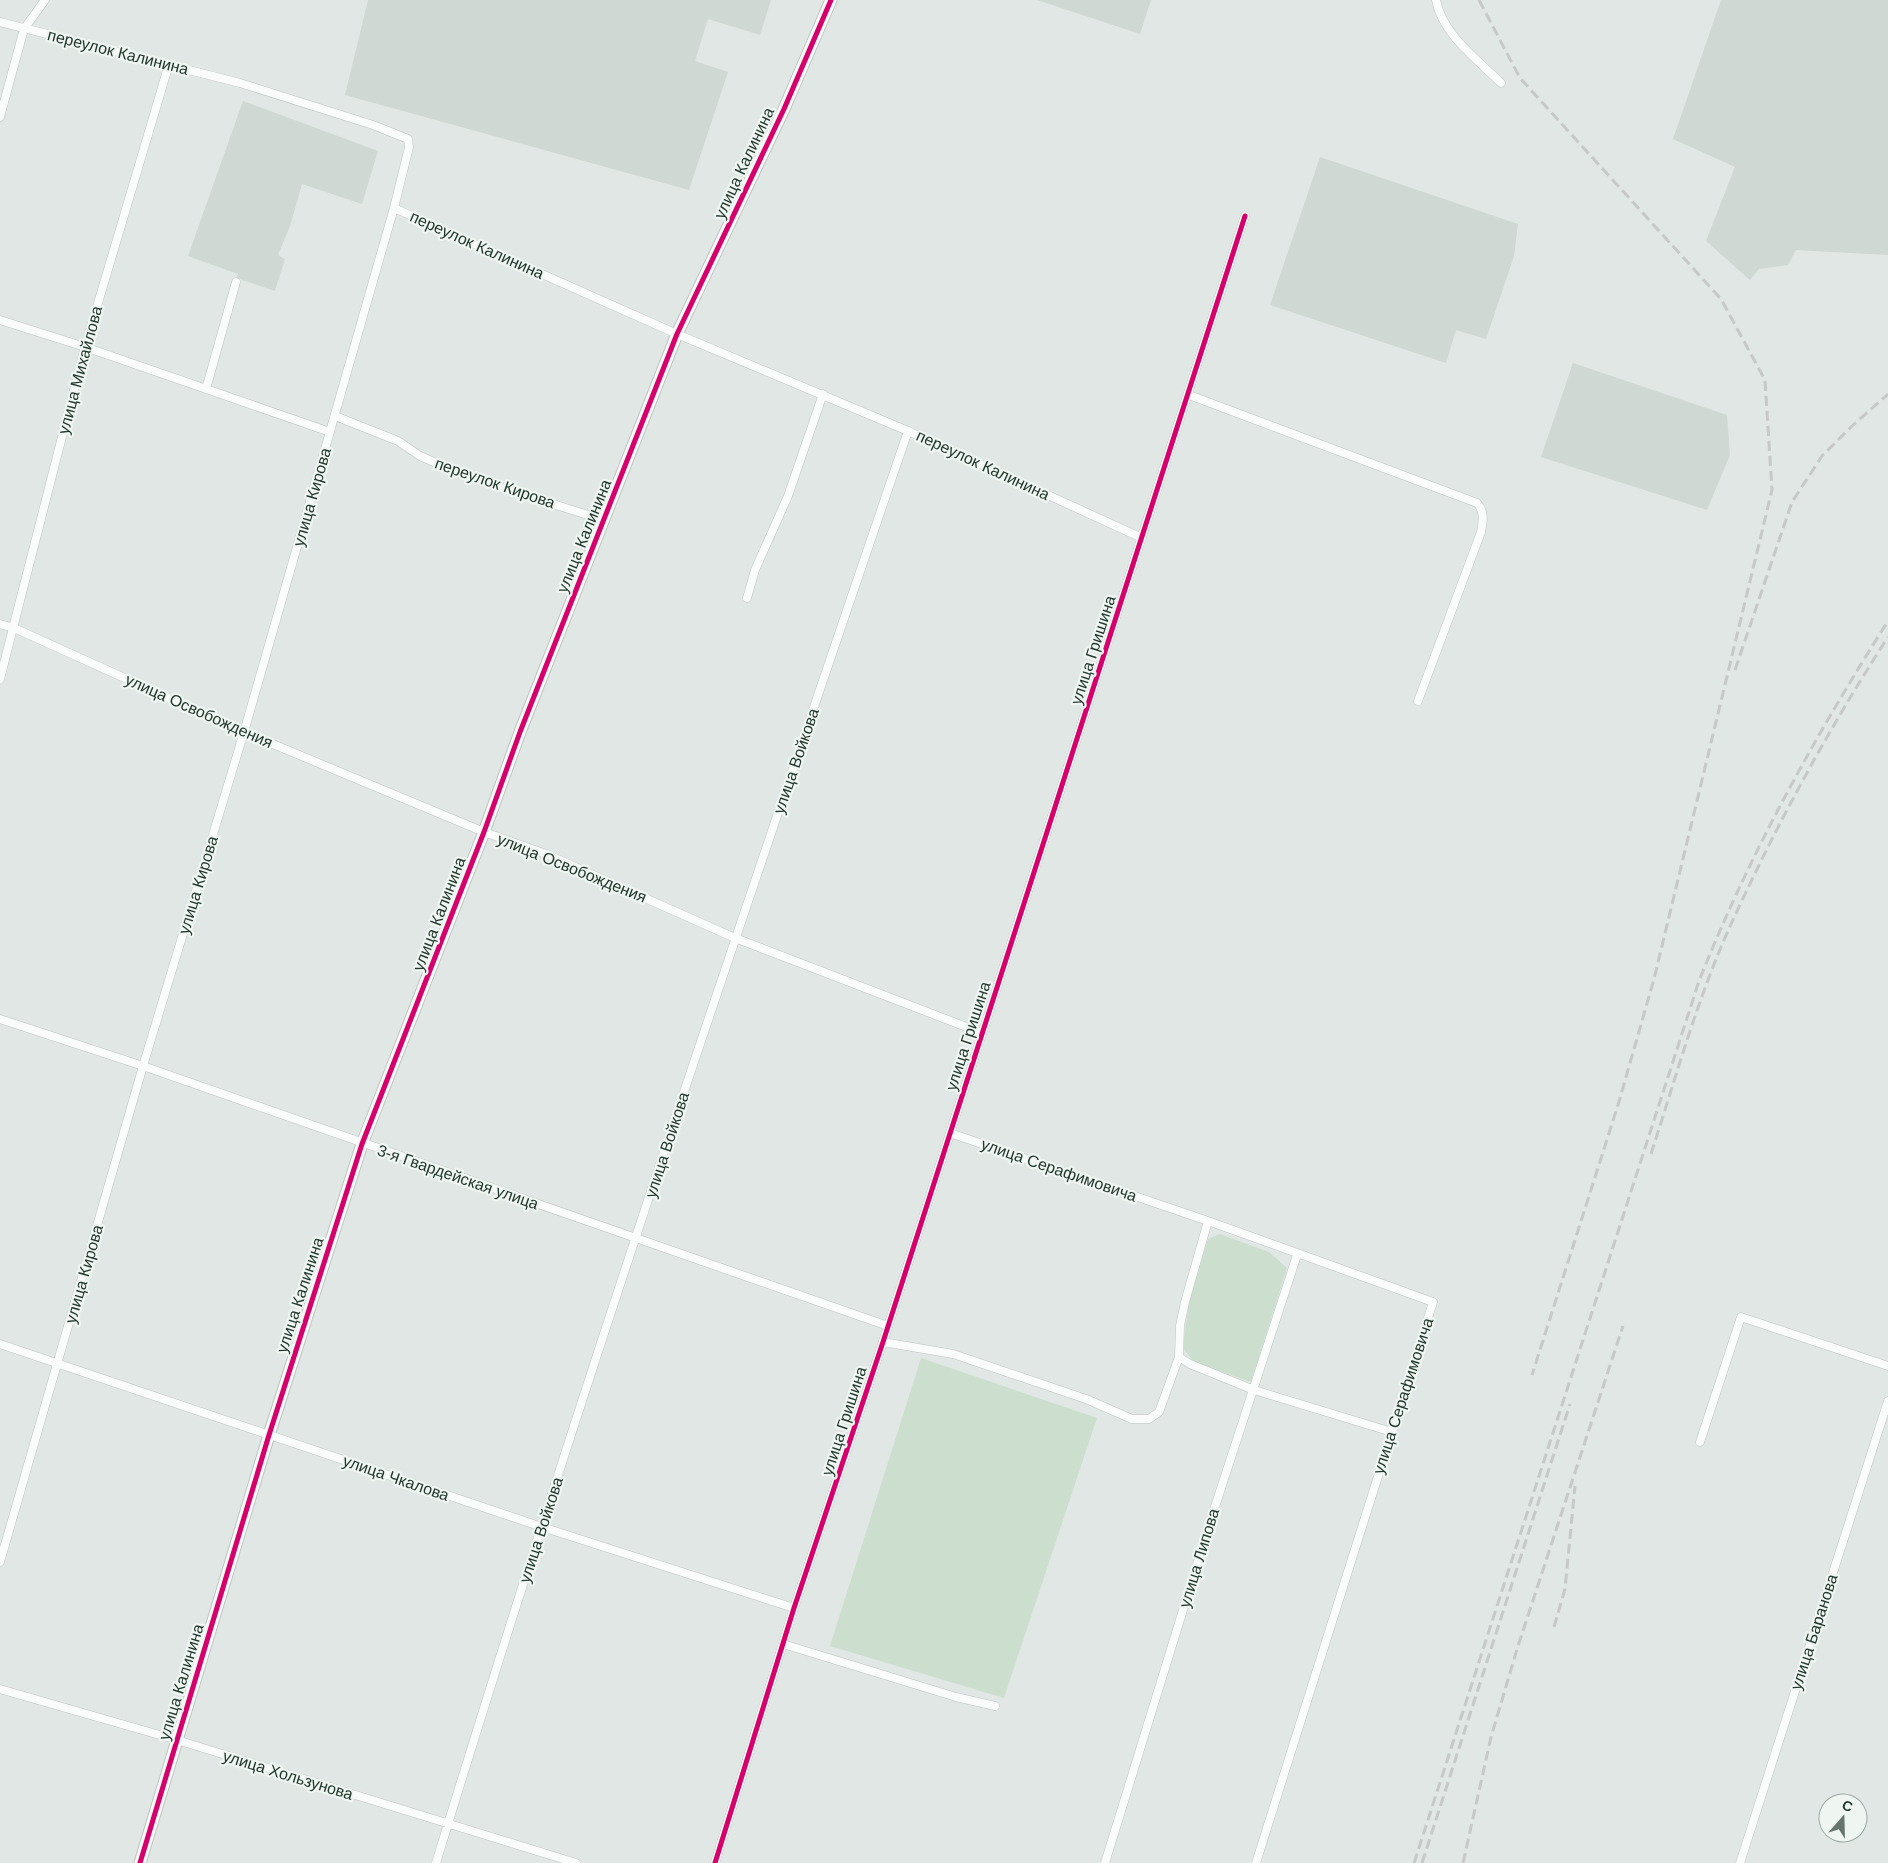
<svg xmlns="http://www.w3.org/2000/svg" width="1888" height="1863" font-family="Arial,sans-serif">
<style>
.built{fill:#d0d8d3}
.green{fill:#ccdfcf}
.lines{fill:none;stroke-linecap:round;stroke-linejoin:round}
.street-casing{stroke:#bec4c1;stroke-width:9}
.secondary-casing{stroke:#bec4c1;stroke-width:13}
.street{stroke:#fafbfb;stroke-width:8}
.secondary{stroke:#fafbfb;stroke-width:11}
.rail{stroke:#c6c9c8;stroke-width:3;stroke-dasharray:10 5;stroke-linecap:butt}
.cycleway-casing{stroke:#eff6f1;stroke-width:8}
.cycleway{stroke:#d6006c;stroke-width:5}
.labels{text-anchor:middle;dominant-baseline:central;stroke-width:4.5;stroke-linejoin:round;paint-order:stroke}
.street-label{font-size:16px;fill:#22372d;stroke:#eff6f1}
</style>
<rect width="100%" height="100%" fill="#e1e7e4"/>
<!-- built -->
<path class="built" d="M368,0h403l-11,35 -52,-16 -13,42 33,11 -39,118 -344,-95z
M1037,0h114l-11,34z
M1721,0h167v255l-92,-5 -8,15 -29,4 -9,11 -44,-39 29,-74 -62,-28z
M243,101l135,50 -16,53 -60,-20 -12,42 -12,29 7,4 -10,32 -38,-13 1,-4 -50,-18z
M1320,157l198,67 -4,32 -28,83 -30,-9 -10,33 -176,-58z
M1573,363l154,52 3,40 -23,55 -166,-53z"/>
<!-- green -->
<path class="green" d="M1220,1234l49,18 18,16 -36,114 -57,-20 -11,-14 6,-46 19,-63z
M921,1358l176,60 -93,280 -174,-52z"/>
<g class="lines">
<defs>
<path id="street" d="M1436,0c6,34 42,60 65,83
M0,22l240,61 133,42 35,14 1,8 -15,61 283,126 231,97 234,107
M0,117l24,-88 21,-29
M0,320l85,27 245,85
M206,389l30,-107
M1189,395l288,108c8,8 6,19 4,29l-63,169
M335,416l63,25 22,15 53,23 131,41
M747,598l8,-28 33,-74 35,-102
M0,624l14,4 230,104 240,100 62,22 189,84 247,95
M0,679l85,-332 84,-283
M0,1019l143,47 745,260
M950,1133l258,88 225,81 -177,561
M883,1342l70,12 133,45 46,20h17l10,-7 20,-55 1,-31 5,-24 23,-81
M0,1344l542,183 252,81
M1179,1357l11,7 64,26 138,42
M1700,1442l41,-125 147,49
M0,1562l143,-496 101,-334 150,-524
M783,1644l173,53 39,9
M0,1689l177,51 399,123
M436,1863c147,-481 310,-957 472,-1432
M715,1863l79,-255 89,-266 362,-1126
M1105,1863l107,-347 85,-261
M1740,1863l148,-462"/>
<path id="secondary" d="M140,1863l129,-428 93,-291 122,-312 36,-100 157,-398 107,-225 47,-109"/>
</defs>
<!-- street casing -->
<use href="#street" class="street-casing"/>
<!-- secondary casing -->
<use href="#secondary" class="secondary-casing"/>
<!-- street -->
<use href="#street" class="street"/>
<!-- secondary -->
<use href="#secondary" class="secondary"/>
<!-- rail -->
<path class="rail" d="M1479,0l41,78 201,221 44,81 7,110 -118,489 -36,126 -86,270
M1735,670l57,-168 30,-46 29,-29 37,-33
M1651,1154c25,-77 47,-158 81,-232 45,-98 97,-194 156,-285
M1554,1627l11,-38 10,-103
M1414,1863l285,-882c50,-126 116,-245 189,-360
M1422,1863l148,-459
M1463,1863l28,-126 27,-91 105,-320"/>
<defs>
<path id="cycleway" d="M140,1863l129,-428 93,-291 122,-312 36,-100 157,-398 107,-225 47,-109
M715,1863l79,-255 89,-266 362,-1126"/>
</defs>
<!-- cycleway casing -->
<use href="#cycleway" class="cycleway-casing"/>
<!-- cycleway -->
<use href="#cycleway" class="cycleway"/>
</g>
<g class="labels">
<!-- street labels -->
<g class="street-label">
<text transform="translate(118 52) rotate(14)">переулок Калинина</text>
<text transform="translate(744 163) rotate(-65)">улица Калинина</text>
<text transform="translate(477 245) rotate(24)">переулок Калинина</text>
<text transform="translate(80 370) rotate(-75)">улица Михайлова</text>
<text transform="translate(983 465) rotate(25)">переулок Калинина</text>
<text transform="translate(495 483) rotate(19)">переулок Кирова</text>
<text transform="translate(312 497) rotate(-74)">улица Кирова</text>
<text transform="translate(584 536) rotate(-68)">улица Калинина</text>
<text transform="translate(1093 650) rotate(-72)">улица Гришина</text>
<text transform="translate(199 711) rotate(24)">улица Освобождения</text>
<text transform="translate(796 761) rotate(-71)">улица Войкова</text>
<text transform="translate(572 868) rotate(22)">улица Освобождения</text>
<text transform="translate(198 885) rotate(-73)">улица Кирова</text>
<text transform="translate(439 914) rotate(-69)">улица Калинина</text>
<text transform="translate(968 1036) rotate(-72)">улица Гришина</text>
<text transform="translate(667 1145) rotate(-72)">улица Войкова</text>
<text transform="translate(1059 1170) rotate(19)">улица Серафимовича</text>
<text transform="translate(458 1177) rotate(19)">3-я Гвардейская улица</text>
<text transform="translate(84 1274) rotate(-74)">улица Кирова</text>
<text transform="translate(300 1295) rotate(-72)">улица Калинина</text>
<text transform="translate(1403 1396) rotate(-72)">улица Серафимовича</text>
<text transform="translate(844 1421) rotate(-72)">улица Гришина</text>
<text transform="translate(396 1478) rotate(19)">улица Чкалова</text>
<text transform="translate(541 1530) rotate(-72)">улица Войкова</text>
<text transform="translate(1199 1558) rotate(-73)">улица Липова</text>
<text transform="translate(1814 1632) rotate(-72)">улица Баранова</text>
<text transform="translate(181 1682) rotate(-73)">улица Калинина</text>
<text transform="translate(288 1775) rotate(17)">улица Хользунова</text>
</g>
</g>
<!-- north arrow -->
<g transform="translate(1843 1818) rotate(20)"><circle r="24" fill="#eff6f1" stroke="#9daaa3"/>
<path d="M0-4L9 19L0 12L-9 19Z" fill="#65756d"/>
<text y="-8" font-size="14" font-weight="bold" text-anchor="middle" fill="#22372d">С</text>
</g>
</svg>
